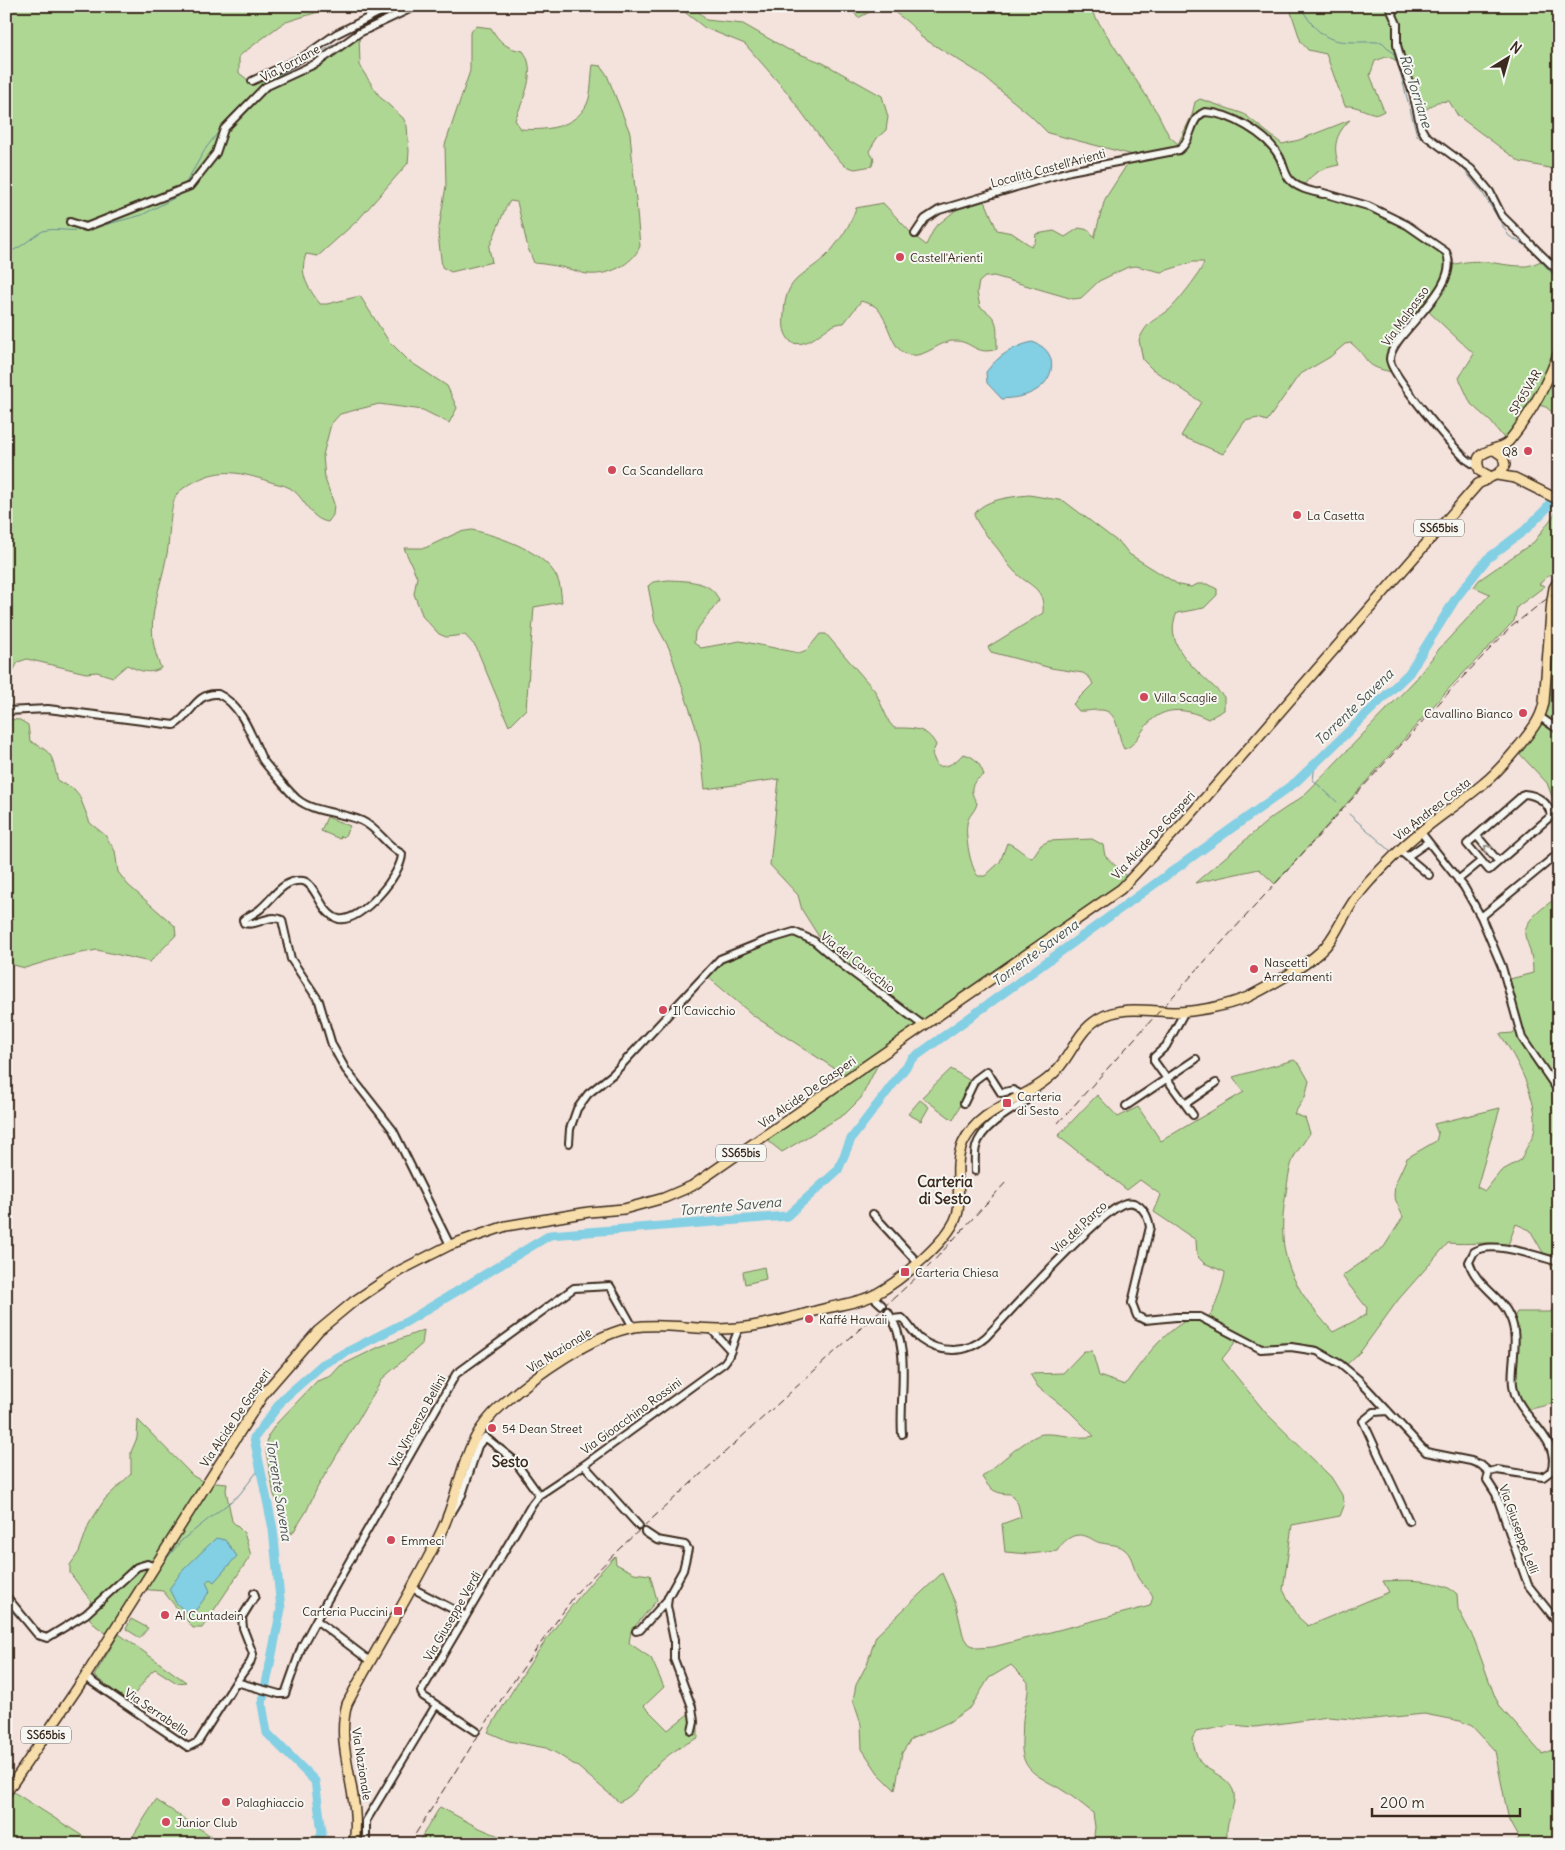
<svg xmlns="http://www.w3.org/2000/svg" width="1565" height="1850" font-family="Delius,sans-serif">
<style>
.green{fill:#afd794;stroke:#758059}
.water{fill:#83cfe3;stroke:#668d94}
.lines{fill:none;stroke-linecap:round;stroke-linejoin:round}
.stream{stroke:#668d94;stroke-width:1}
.river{stroke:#83cfe3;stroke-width:9}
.minor-casing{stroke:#3b2a1e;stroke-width:10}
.major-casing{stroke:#3b2a1e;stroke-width:12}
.minor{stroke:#f6f6f2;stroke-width:6}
.major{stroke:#f8deab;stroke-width:9}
.rail{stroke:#3b2a1e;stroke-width:1;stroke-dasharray:8 4;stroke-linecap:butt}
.oneway{stroke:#989088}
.poi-dot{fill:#d1495b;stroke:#f6f6f2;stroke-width:2}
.labels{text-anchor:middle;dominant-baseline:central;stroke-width:4;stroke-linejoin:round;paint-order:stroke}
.shield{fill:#f6f6f2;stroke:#73675e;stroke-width:1}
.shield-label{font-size:11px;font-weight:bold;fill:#3b2a1e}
.street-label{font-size:12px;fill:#3b2a1e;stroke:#f6f6f2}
.poi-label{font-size:12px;fill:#3b2a1e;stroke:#f6f6f2;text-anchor:start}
.water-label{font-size:14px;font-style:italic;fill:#4d534f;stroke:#f6f6f2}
.quarter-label{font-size:15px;font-weight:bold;fill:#3b2a1e;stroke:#f6f6f2}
</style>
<rect width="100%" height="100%" fill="#f4e2dc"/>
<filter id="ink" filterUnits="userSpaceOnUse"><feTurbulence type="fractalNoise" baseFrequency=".02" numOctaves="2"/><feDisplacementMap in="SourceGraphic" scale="10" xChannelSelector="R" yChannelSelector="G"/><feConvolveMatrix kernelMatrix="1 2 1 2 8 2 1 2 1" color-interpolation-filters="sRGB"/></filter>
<g filter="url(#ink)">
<!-- green -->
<path class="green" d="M6,6h317l-2,5 -38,12 -44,33v17l9,7 29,-8 14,3 68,-40 1,30 4,8 16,24 23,21 4,8 2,25 -1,12 -50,57 -40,36 -12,-2c-7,21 1,32 14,50h7l33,-8 28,44 21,21 38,25 10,22 -8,15 -26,-13 -44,-6 -39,10 -9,10 -8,31 2,24 9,25 -1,11 -5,7c-19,-3 -22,-24 -38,-34 -7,-4 -15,-4 -22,-7 -26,-8 -47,-14 -72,0 -6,3 -15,8 -19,13 -8,12 -7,45 -10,60 -8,43 -25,71 -6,114 -11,7 -22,3 -34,-3l-14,12 -16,-5 -11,1 -59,-14 -9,3 -12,22v14z
M677,6h17l12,14 37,4 44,25 36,14 59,33 6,21 -2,13 -9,8 -8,13 5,8 -2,7 -17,3 -10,-3 -17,-18 -42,-57 -41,-47 -40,-16z
M850,6h31l-23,12z
M882,6h206l70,108 11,22 9,8 14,-29 3,-13 5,-3 44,15 38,30 17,-4 51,-20c-14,13 -18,27 -11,45 -16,3 -26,7 -35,20 37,12 105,31 134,57 6,5 9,17 12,24 29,-11 49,1 77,0 6,-1 13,-5 19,-7l13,14v145l-13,-11 -11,-3 -28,38 -16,-20 -20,-18 -12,-26 15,-24 -46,-43c-18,20 -35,33 -36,61 -31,-6 -21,-13 -41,-29l-6,1 -15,13 -31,18 -32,46 -9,-3 -13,3 -22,33 -42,-18 20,-34 -49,-33 -9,-9 -4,-20c9,-20 14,-18 30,-30 8,-7 33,-38 35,-48h-11l-32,10 -25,-6 -8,1 -29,14 -18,17 -8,1 -79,-23 -9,1 -6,5 -2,10 3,15c21,13 16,19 17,42 -21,7 -24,-7 -40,-8 -17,-2 -30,17 -47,14 -20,-3 -20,-35 -34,-48 -4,-3 -10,-4 -15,-6l-17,22c-20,0 -30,25 -52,20 -9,-9 -9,-17 -8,-29 1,-40 24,-38 46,-62 12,-15 20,-26 26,-44l27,-5 30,32 13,10 9,-18 21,-17 29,-9 12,29 15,3 19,13 4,-3 1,-9 18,-3 11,6 14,-9 10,2 5,8 11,-39 28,-44 -85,-22 -18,-18 -52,-43 -57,-35c-6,-11 -27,-27 -39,-31z
M1289,6h270v164l-39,-8 -62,-46 -9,-15 -12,1 -16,11c-6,-15 -15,-56 -35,-56 -3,1 -8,3 -11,4l-5,14 14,36 -6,3c-12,-1 -20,-9 -33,-8l-19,-52 -18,-4 -7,-8z
M476,26l15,2c8,14 16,21 32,23 15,20 0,48 -8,69l6,9c24,2 54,-1 66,-25 5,-11 4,-28 6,-39l8,1 6,9 23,58 10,113c-7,19 -33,30 -52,28 -6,0 -13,-4 -19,-5 -11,-3 -23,-5 -35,-6l-6,-15 -11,-46 -7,-1 -4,6 -17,41 3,14 -41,10 -9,-5 -4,-33 8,-48 -1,-41 25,-74v-38z
M1029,495l35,6 58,44 7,9 50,31 12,2 7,-3h9l10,5v6l-13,13 -27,5c-17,35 27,62 47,84v13l-16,9c-24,-12 -48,-14 -65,11 -6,8 -9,16 -19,19 -7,-12 -4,-37 -22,-39 -8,-1 -15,2 -23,1l-6,-7 20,-20 -3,-6 -7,-5 -32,-5 -60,-16 -3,-5 55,-34c2,-27 -14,-26 -29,-42 -6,-6 -10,-14 -16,-22 -9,-11 -18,-20 -24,-34 9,-16 37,-18 55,-20z
M1559,508v59l-20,17 6,2 -28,21 -3,14 -61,63 -178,200 -16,-15 -64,14 76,-65 31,-21 14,-14 100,-104 23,-30 51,-55 -16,-7 5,-7 55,-38z
M472,530c27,6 79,23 87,53 2,6 2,13 3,19l-28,5 -8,102 -17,17 -33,-79 -11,-12 -19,2 -7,-3 -16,-17 -9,-23 3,-17 -13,-29h21l34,-16z
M668,580c19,1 44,0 51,21l-24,31 -1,11 7,5 39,-7 59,12 8,-3 13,-16h6l49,57 14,31 5,6c18,0 33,-1 42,17l-4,9 5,12c11,2 19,-4 26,-12 12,2 17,10 21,21 -13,7 -16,15 -7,28 -1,8 -9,12 -10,21 -2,12 3,43 11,52h7l15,-14 7,-19c10,3 15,11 25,15l9,-13 8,-4 43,-2 11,6 2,11 30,28 -82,53 -171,119 -21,42 -16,16 -63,38 -19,-15 80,-59 -3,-6 -86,-56 -46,-39 19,-21 57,-23 37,7 -19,-30 -4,-15 -28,-30 9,-86 -74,10 -5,-46 -5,-18 -26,-77 -14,-26 -7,-36 5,-4z
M1553,635l6,4v176l-12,-32 -30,-32 20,-29z
M6,719l14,1 8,5 2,16c25,13 21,14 28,40l16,8 5,6 11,28 15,12 10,16 3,21 10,13 47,41 1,9 -26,27 -53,-12 -36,7 -36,11 -19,-5z
M327,817l23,9 -6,11 -3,-1 -1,3 -19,-8z
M1559,896v506l-32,8 -10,-12 -4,-12v-67l4,-7h34l3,-8 2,-29 -26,-45 -14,-6 -8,21c-21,-4 -39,0 -60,-2l-50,57 -37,51 -16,15 -18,-14 -14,-6 -29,-3 -25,2 -19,-9 -18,23 44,54 65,64 11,18 2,11 -4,10 -48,9 -9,65 16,28 9,8 81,-34 -6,-11c22,-1 57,-3 74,13l1,15 16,30 21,58 6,11 41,46 17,-7v97h-50l10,-5 -10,-18 -14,-70 -23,-25 -12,-5 -36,-7 -60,6 -36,-3 -73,10 -23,-2 -36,7 -4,7c2,7 4,17 8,23 10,11 27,14 33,28 6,16 -12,32 -4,54h-136l2,-17 -2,-14c-11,-9 -22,-18 -34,-25 -23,-13 -39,-18 -37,-48 1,-9 0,-19 2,-27 2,-12 5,-19 4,-31l-17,-17 -22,13 -18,29 -22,15 -38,17 -9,14 -7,37 -17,-17 -16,-24 -1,-25 -8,-24 3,-15 11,-21 9,-28 66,-63 14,32 7,30 6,9 8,4 16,-1 157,-41 3,-9c-3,-8 -7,-9 -12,-15 -9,-10 -6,-25 -17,-33 -6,-5 -15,-4 -22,-6 -5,0 -9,-4 -14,-6 -14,-6 -24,3 -31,14l-28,3 -24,-2 -3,-28 19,-7 -3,-13 -7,-10c-15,0 -21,-4 -29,-17 14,-11 46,-41 61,-43 17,-1 34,6 51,2l-25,-25 -31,-24 -8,-13 33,-1 21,-22h8l7,25 26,9c17,-24 34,-48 60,-64 7,-5 19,1 25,-6 5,-6 15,-36 15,-43l-21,-9 -7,-7 -1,-16 -42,-28 7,-17 -21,-15 -13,10 -69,-54 39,-41 21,22 20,-10 23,34 83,-49 -11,-15 61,-17 6,5 9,16 -4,16 -11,17 11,4 5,15c-5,7 -10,15 -15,22 -6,12 -7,25 -9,38 -11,62 5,93 47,139l33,-17 1,-7 -25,-32 42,-29 19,-30 -9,-21 1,-12 12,-26 29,-17 2,-7 -4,-10 66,-16 -23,79 8,4 16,-20 20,-11c3,-9 8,-16 12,-24 10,-29 -17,-79 -33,-102l13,-1 8,-10 -11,-44 23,-6c0,-13 -2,-21 -7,-34 -7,-17 21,-34 33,-43z
M951,1069l21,13 -19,38 -31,-23z
M920,1100l9,7 -8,14 -13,-7z
M764,1267l2,12 -21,5 -2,-12z
M424,1330l-2,14 -39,34 -66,110 -11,24 -14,22 -18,-39 -8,-43 2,-16 8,-12 41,-43 14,-5 9,-10 39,-19z
M138,1420l55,56 11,6 23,2 -1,6 6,31 12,12 7,22 -49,73h-9l-30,-37 -23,-2 -31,46 -13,-9 -11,-13 6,-12 -21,-28v-8l9,-13 10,-28 16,-25 26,-25v-22l6,-14z
M615,1556l1,8 18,9 16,2 7,25 -26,31 -2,12 22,15 13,29 -20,19 24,24 24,-19 6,13v14c-16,7 -30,16 -43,29 -13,12 -19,29 -36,35l-41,-35 -22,-14 -10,-5 -37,-7 -21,-9c37,-65 76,-122 127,-176z
M131,1619l17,9 -8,10 -14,-9z
M119,1634l67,48 -9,1 -22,-14 -4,3 -22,30 -35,-26z
M12,1791l83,53h-89v-45z
M156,1800l67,44h-95z
M440,1807l37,20 41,17h-101z"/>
<!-- water -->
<path class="water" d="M1032,342c28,8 24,39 1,50 -9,5 -21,6 -31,7l-15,-16 -1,-11c13,-17 26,-25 46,-30z
M216,1538l9,2 12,16 -23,26 -4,-3 -4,3 4,9 -17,23 -4,1 -13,-12 -7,-14 13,-18z"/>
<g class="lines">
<!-- stream -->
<path class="stream" d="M1300,6c25,43 38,35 82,36l11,11 6,15 18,67 44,31 21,26 27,44 19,11 31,34
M385,17l8,-3
M185,184l21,-36 26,-34 29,-29 92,-51
M93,228l49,-13 36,-19 2,-4
M6,252c12,0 26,-16 37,-21 11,-4 31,2 43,-2
M1315,764l-2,16 24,22
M1349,814l43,38
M159,1568l23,-28 57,-45 21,-27
M6,1605l33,36"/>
<!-- river -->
<path class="river" d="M318,1844l4,-12 -7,-51 -48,-48 -5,-29 19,-95 -8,-80 -19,-91 29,-39 40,-35 83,-42 144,-87 237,-19 51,-46 13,-31 61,-80 384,-277 113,-109 47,-75 31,-39 38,-29 21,-21 13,-19"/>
<defs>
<path id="minor" d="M1389,6l8,18v21l5,19 11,29 8,35 4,7 46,34 19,23 12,24 57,56
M252,81l51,-24 33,-23 56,-28
M1320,192l48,14 39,19 39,27c18,35 -56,82 -56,107 0,15 62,87 76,100 4,3 8,5 12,8
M70,222l16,5 104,-41 26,-33 8,-24 41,-42 52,-24 42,-30 57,-27
M915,234l10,-15 14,-9 131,-39 109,-21c14,-10 10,-32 26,-38 25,1 62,22 74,44 5,8 5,19 12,25 8,8 20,10 32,13
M6,711l42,-2 126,16c17,-8 21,-33 44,-31 23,10 34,43 44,65 4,6 29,35 35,40 17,14 45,13 65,22 17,8 24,25 40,33 0,20 -41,69 -63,65 -18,-4 -23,-36 -36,-38 -21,-2 -30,18 -44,29 -5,4 -11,6 -16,10l1,3c13,4 25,-10 38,-3l9,39 28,42 13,44 14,25 47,60 57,115
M1540,717l19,13
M1559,791v11
M1524,794c13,1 25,8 27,22l-62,54 -22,-26z
M1420,831l44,56 17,30 21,50 20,71 37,54
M1477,836l21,25
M1399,850l30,25
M1408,856l20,-14
M1458,880l23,-19
M1481,917l78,-64
M1185,1011l-19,35 -12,11v4l39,54
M964,1103l11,-23 12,-9 14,22 12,-3 9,5
M1185,1104l31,-21
M1126,1106l70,-47
M569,1143l1,-14 7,-20 11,-15 25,-20 107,-115 47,-19 27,-8 20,9 27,23 83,62
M975,1171c0,-7 -1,-16 1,-24 5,-20 32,-35 49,-45l2,-10
M873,1214l44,48
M1559,1262c-20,-5 -68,-23 -85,-10l-5,10c7,24 32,33 41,55 12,26 -4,55 6,80 9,23 46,45 35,74l-8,6 -46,-7 -8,2 -2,8 9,14 32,91 31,39
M872,1296l10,9
M888,1312c24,34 11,84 14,122
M892,1319l10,-1c7,6 11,15 18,21 20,15 47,15 66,-2 22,-23 116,-129 140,-134 14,-3 22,12 24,24l-18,76 5,13 8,4 31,-3h24l61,32 30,-2 26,4 23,13 18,15 68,73 45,9 10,4 8,7
M711,1329l19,21
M1388,1411l-14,1 -11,9 46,100
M584,1465l55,61
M452,1512l10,-17 16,-49 7,-9 29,23 25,35
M645,1532l12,8 28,5 3,4 -5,21 -15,27 -1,9 7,34v19l18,48 2,15 -2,9
M412,1588l52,27
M6,1596l32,39 9,3 39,-24 51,-47 10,-3 8,3
M316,1620l54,41
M636,1631l4,-1 27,-30
M85,1677l103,70 10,-5 38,-60 43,12h6l17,-48 14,-26 140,-246 118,-86 36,-2 23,41
M236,1682l14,-19 3,-9 -10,-26 -1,-11 13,-21 -1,-3
M476,1731l-53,-35 -2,-4 111,-188 7,-9 45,-30 140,-102c9,-9 8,-24 16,-35
M366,1844v-23l70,-116"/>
<path id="major" d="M1493,449l10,7 2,9 -5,8 -9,4 -11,-6c-11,-23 20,-19 29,-30 22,-27 38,-57 50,-89
M1497,475l18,3 44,22
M6,1793l79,-116 180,-285 53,-61 35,-29 46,-31 51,-26 56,-19 83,-14 35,-3 40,-11 28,-12 429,-297 64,-68 293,-337 13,-7
M354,1844c8,-50 -20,-95 -7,-140 30,-58 66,-113 94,-172 24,-49 17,-89 62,-128 31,-28 90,-70 131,-77 28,-4 57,2 85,2 37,0 73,-12 108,-21 16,-4 35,-6 49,-14 24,-13 78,-57 82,-83 3,-23 -5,-46 5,-68 18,-38 66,-43 93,-72 16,-17 21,-39 42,-52 23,-14 49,-8 75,-7 24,0 53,-6 75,-15 20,-10 56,-30 72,-45 13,-11 19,-28 28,-42 13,-22 32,-40 50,-58 26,-27 58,-45 86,-69 14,-11 24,-24 35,-37 11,-14 22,-26 25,-44l8,-102 2,-12 5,-8"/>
</defs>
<!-- minor casing -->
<use href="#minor" class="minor-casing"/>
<!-- major casing -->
<use href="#major" class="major-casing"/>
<!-- minor -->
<use href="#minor" class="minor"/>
<!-- major -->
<use href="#major" class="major"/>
<!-- rail -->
<path class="rail" d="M1058,1123l402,-443 51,-53 48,-38
M409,1844l97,-152 72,-101 43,-44 309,-282 77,-84"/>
</g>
<!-- one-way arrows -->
<defs><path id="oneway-chevron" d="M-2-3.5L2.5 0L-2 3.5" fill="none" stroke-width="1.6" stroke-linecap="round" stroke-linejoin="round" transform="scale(1.25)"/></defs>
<use class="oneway" href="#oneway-chevron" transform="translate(1487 848) rotate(-131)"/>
</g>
<!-- markers -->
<g class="poi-dot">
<circle cx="900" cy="257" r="5"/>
<circle cx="1528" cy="451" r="5"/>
<circle cx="612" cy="470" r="5"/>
<circle cx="1297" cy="515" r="5"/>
<circle cx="1144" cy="697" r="5"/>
<circle cx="1523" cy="713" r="5"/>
<circle cx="1254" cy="969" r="5"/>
<circle cx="663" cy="1010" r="5"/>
<rect x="1002" y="1098" width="10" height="10" rx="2.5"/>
<rect x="900" y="1267" width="10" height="10" rx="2.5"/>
<circle cx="809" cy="1319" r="5"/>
<circle cx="492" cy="1428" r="5"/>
<circle cx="391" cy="1540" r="5"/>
<rect x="393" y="1606" width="10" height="10" rx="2.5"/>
<circle cx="165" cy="1615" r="5"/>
<circle cx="226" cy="1802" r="5"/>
<circle cx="166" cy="1822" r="5"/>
</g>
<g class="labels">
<!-- shield labels -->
<g class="shield">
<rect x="1414" y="519.5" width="50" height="17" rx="4"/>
<rect x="716" y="1144.5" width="50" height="17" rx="4"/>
<rect x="21" y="1726.5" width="50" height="17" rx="4"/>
</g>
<g class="shield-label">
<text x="1439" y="528">SS65bis</text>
<text x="741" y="1153">SS65bis</text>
<text x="46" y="1735">SS65bis</text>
</g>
<!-- street labels -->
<g class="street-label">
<text transform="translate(290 63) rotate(-28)">Via Torriane</text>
<text transform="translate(1048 168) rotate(-15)">Località Castell'Arienti</text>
<text transform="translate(1405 316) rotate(-54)">Via Malpasso</text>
<text transform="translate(1525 392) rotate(-59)">SP65VAR</text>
<text transform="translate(1432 809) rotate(-38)">Via Andrea Costa</text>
<text transform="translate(1153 835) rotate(-47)">Via Alcide De Gasperi</text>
<text transform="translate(858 962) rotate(38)">Via del Cavicchio</text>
<text transform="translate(807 1092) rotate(-35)">Via Alcide De Gasperi</text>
<text transform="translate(1079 1227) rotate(-43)">Via del Parco</text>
<text transform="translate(559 1350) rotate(-32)">Via Nazionale</text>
<text transform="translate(631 1416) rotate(-36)">Via Gioacchino Rossini</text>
<text transform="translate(235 1418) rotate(-56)">Via Alcide De Gasperi</text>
<text transform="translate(417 1421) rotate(-61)">Via Vincenzo Bellini</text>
<text transform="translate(1519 1529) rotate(70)">Via Giuseppe Lelli</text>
<text transform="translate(452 1616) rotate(-60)">Via Giuseppe Verdi</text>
<text transform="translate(157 1712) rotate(34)">Via Serrabella</text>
<text transform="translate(362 1764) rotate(81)">Via Nazionale</text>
</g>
<!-- poi labels -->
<g class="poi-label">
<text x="910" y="257">Castell'Arienti</text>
<text x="1518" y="451" text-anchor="end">Q8</text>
<text x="622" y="470">Ca Scandellara</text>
<text x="1307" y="515">La Casetta</text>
<text x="1154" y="697">Villa Scaglie</text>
<text x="1513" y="713" text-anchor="end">Cavallino Bianco</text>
<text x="1264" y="962">Nascetti<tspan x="1264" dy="14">Arredamenti</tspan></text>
<text x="673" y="1010">Il Cavicchio</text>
<text x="1017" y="1096">Carteria<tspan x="1017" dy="14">di Sesto</tspan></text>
<text x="915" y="1272">Carteria Chiesa</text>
<text x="819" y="1319">Kaffé Hawaii</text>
<text x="502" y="1428">54 Dean Street</text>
<text x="401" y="1540">Emmeci</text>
<text x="388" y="1611" text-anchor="end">Carteria Puccini</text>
<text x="175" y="1615">Al Cuntadein</text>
<text x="236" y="1802">Palaghiaccio</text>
<text x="176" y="1822">Junior Club</text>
</g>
<!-- water labels -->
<g class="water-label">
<text transform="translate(1416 91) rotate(72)">Rio Torriane</text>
<text transform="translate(1354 707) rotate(-44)">Torrente Savena</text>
<text transform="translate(1035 953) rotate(-36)">Torrente Savena</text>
<text transform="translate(730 1206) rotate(-5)">Torrente Savena</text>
<text transform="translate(279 1490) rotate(81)">Torrente Savena</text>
</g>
<!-- quarter labels -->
<g class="quarter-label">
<text x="945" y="1181">Carteria<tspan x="945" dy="17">di Sesto</tspan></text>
<text x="510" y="1461">Sesto</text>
</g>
</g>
<!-- margin -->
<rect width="1565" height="1850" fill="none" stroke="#f6f6f2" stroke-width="25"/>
<rect x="12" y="12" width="1540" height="1825" fill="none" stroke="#3b2a1e" stroke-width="2" filter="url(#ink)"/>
<!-- north arrow -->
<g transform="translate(1508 58) rotate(37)" stroke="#f6f6f2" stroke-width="4" paint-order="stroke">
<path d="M0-4L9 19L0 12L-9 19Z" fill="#3b2a1e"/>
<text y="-8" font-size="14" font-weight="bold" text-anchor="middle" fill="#3b2a1e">N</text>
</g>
<!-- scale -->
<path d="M1372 1808v8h148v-8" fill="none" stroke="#3b2a1e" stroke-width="2.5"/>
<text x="1380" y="1808" font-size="15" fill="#3b2a1e" stroke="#f6f6f2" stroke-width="4" paint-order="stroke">200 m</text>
</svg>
